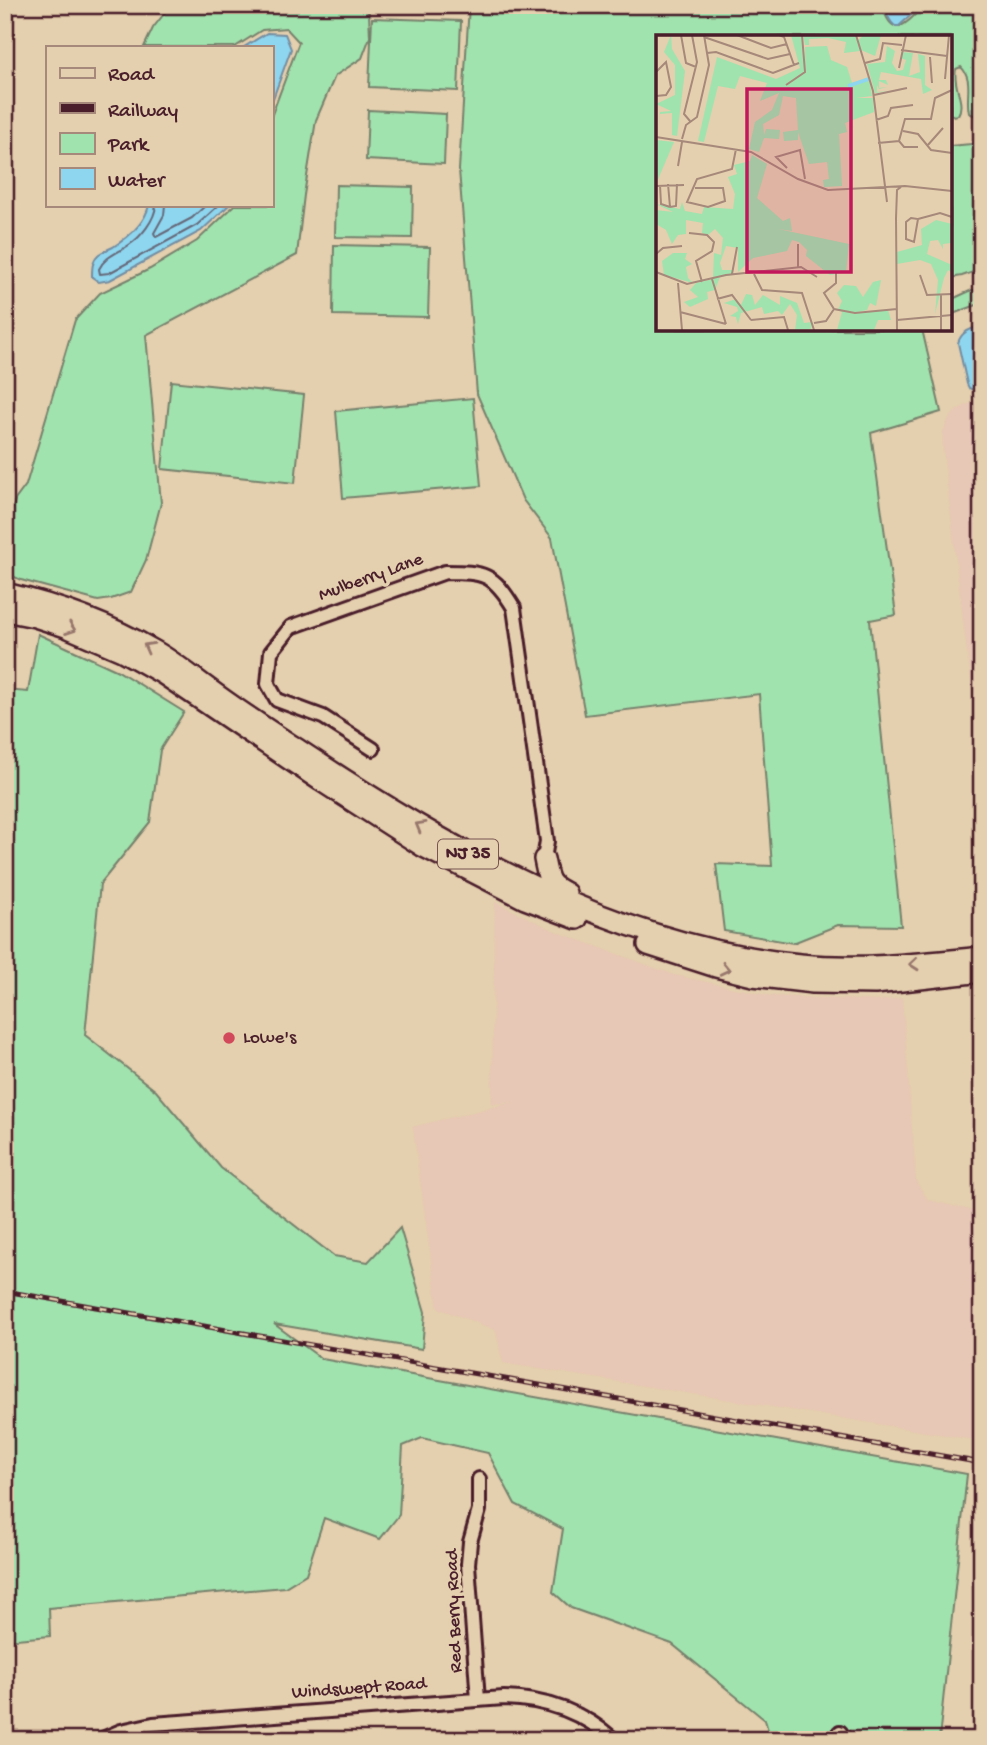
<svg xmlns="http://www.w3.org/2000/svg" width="987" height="1745" font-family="'Gochi Hand',sans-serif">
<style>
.built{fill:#e7c7b5}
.green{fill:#a1e3ae;stroke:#76816c;stroke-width:2}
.water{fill:#8ed6ef;stroke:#738da1;stroke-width:2}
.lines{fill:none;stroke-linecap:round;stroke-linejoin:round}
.shore{stroke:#656879;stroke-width:2}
.minor-casing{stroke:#4a1f2b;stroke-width:18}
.highway-casing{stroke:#4a1f2b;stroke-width:24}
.minor{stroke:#e4cfae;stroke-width:12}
.highway{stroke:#e4cfae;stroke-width:19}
.rail-casing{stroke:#4a1f2b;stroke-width:5}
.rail{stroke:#e4cfae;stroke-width:2.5;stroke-dasharray:8;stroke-linecap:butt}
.oneway{stroke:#97776c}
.poi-dot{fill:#d1495b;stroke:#e4cfae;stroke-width:2.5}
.labels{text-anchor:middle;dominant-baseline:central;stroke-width:7;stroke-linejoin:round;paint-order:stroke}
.shield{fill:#e4cfae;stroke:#785452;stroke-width:2}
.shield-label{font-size:18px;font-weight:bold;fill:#4a1f2b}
.street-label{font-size:19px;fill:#4a1f2b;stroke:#e4cfae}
.poi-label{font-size:19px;fill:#4a1f2b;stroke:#e4cfae;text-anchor:start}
.inset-river{fill:none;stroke:#8ed6ef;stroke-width:3.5}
.inset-road{fill:none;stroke:#a6897a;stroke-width:2}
.view{fill:#c2185b;fill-opacity:0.15;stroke:#c2185b;stroke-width:3.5}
.inset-edge{fill:none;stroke:#4a1f2b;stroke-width:3.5}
</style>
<rect width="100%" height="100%" fill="#e4cfae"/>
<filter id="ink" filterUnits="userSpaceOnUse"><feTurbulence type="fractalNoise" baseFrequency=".0143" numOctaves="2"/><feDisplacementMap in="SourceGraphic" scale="14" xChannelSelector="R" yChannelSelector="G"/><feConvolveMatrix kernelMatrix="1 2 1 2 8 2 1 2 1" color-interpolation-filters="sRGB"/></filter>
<g filter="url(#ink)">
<!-- built -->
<path class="built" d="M982,402v356l-16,-115 -23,-196v-14l5,-12 8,-10 12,-7z
M495,902l62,30 117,43 97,21 107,5 24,-3 14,184 12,18 54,13v228l-479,-78 -7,-33 -58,-22 -25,-181 101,-25 -22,2z"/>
<!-- green -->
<path class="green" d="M171,5h190l8,8 1,24 -8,21 -27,18 -19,44 -12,75 -7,60 -151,80 15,168 -15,57 -15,32 -20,7 -13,2 -77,-21 -11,-5 -5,-7v-30l10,-38 11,-15 49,-165 25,-27 50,-24 47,-28 38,-36h36v-88l28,-75 -13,-14 -24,2 -27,17h-91l9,-19z
M469,5h413c11,38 24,18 43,0h52l5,14v100l-13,-6c-4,-16 5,-33 -8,-46l-5,2c-4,17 10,33 2,46l-4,1 -4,-2v-77h-292v292h264l19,83 -70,21 25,182 -26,5 31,306 -63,-1 -45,18 -69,-12 -8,-67 56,2 -13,-172 -174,21 -33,-177 -29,-38 -46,-106 -18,-224z
M372,18l89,3 -3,70 -89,-4z
M368,110l78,4 -2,50 -78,-4z
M982,143v126l-20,7 -12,2v-132z
M336,185l77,2 -1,51 -77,-1z
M334,245l96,2 -2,70 -95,-2z
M972,290h10v13l-32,12v-15z
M171,381l133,14 -9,88 -133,-14z
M473,398l8,88 -138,12 -7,-87z
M38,634l80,37 66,41 -24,38 -10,72 -50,62 -15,151 71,56 65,77 113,88 34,6 32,-34 25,84 -3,37 -148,-25 48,35 645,115 -28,265 -168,1 -6,-20 -93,-76 -101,-36 -18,-16 10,-63 -48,-25 -27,-51 -66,-15 -19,8 -4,69 -19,24 -56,-21 -18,56 -21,13 -236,21 1,28 -45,4v-950l23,2z"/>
<!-- water -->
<path class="water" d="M884,5h38l-23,21h-4c-6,-4 -9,-14 -11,-21z
M267,33l18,1 6,15 -20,55v-57h-27z
M149,205h80l-28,26 -91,49 -11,2 -7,-5c0,-8 0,-16 6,-22 3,-3 11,-6 15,-8 16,-10 32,-23 36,-42z
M982,325v63l-9,2 -4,-2 -2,-4 -9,-41c3,-12 14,-14 24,-18z"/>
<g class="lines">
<!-- shore -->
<path class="shore" d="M156,205c-1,15 -15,32 -27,40 -11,8 -24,11 -30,24l1,5 9,-1 88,-48 22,-20
M165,205l-1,10 -10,18 2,4 36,-19 14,-13"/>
<defs>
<path id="minor" d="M373,749l-50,-32 -46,-17 -9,-16 3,-32 20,-25 154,-55c39,0 48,1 69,36l33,233 -3,18
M478,1700l-10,-136 2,-22 9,-32v-31
M840,1732l5,8
M100,1740l21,-9 32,-7 351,-26c42,1 78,13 110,42"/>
<path id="highway" d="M5,593c52,12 104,31 150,58 21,12 41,29 61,43 26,19 54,37 80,54 153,101 318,198 504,216 61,6 121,-1 182,-7
M5,611l30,6 31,10 56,24 41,23 158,107 101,65 103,53 52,20
M544,859c4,19 3,25 22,34
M648,945l68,22 37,9 60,7 62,1 107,-12"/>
</defs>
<!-- minor casing -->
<use href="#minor" class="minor-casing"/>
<!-- highway casing -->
<use href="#highway" class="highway-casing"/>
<!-- minor -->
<use href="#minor" class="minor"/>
<!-- highway -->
<use href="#highway" class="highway"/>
<defs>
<path id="rail" d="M5,1291l977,172"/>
</defs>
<!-- rail casing -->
<use href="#rail" class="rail-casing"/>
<!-- rail -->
<use href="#rail" class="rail"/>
</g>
<!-- one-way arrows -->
<defs><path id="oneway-chevron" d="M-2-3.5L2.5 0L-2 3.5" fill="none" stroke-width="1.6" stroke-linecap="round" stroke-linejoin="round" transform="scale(1.75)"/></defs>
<g class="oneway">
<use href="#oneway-chevron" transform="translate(71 629) rotate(20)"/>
<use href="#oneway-chevron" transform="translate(148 647) rotate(-151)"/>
<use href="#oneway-chevron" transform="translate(420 826) rotate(-150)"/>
<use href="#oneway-chevron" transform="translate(914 964) rotate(175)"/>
<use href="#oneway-chevron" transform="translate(725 969) rotate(13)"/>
</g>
</g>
<!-- markers -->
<circle class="poi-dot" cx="229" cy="1038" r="7"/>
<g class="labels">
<!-- shield labels -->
<rect class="shield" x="438" y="839.5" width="60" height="29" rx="5"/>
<g class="shield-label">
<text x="468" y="854">NJ 35</text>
</g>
<!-- street labels -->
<g class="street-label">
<text transform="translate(371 578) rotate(-20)">Mulberry Lane</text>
<text transform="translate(455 1611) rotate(-92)">Red Berry Road</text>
<text transform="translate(359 1689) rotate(-4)">Windswept Road</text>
</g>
<!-- poi labels -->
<g class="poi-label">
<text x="243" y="1038">Lowe's</text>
</g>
</g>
<!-- overview -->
<g transform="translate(656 35)">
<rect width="296" height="296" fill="#e4cfae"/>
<path d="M15,0l1,14 13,22 -8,65 -5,-1v-22l-12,1 -2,20 2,-22 11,-1 -15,-7 19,-9v-30l-11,-13zM135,0h11l1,20 2,8v-16l22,-1 4,14 16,7 5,16 17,-6 3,19 -16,2h17l1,14 -29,11 2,9 -8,2 3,52 -18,1 -1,-7 6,-1 -2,-17 -18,2 -11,-32v8l-14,1 -1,-9 15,-2 -2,-32 -13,-2 -4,19 -16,9 1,11 2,-6 14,1 -1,9 -15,-1 -5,14 -10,-3 6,-27 17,-12 7,-17 -19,8 7,-18 -27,-7 -5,13 -17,-3 -14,56 -6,-1 19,-84 59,22 24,-11zM147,0l53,1 4,15 -16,2 2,-11 -18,-4 -19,1v6h-4zM207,0h18l-6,21 -14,-6 -3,-9zM231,11l8,5 -3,12 5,8 6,-1 3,-10 -5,-2v-6l12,1 -4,23 11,-4 -2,-18 7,2v29l7,5 -9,4 -2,-15 -40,-7 -2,8h7l2,5 -9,-4v7l8,-1 -8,2 -2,-4v7l14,-1 -16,2 -8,-29 18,-2zM0,105l18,2 -18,42zM96,120l15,9 -10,34 26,23 7,-3 2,13 -14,-2 71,15 -3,28 -16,3 -24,-19 1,-6 -8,-8 -7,-2 -5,11 -34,7 -15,14v-24l-12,-2 -6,17 2,7h10v5l-12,2 -5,13 -8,2 1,7 -18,8 -6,-5 14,-5 -8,-7 6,-7 17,-4 1,-26 7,2 2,-17 -8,-9 -7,6 -6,-2 1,-10 -17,-3v14l-8,1 -6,9 -6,-14 -10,-6v-14l17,2 -17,-8 24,5 2,-7 3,9 17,3 2,-7 29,2 2,-15 -7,-17 9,-3 -3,-9 16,-4zM280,185l16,4 -1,19 -8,1v5l-5,-9 -8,1 -3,13 25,11v8l-4,-3 -4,8 -9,36 3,-34 -7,-16 -11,-4 -23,4v-12l25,-7 -1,-16zM17,218h14l-2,6 7,5 -6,3 2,11 5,5 -29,-8 -2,-14zM225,245l-5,26 -6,-3 -3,7 -17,4 38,-4 3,10h-13l-4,10h-37l5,-18 -4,-2 4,-9 -5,-8 7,-8 12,1 7,11 10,-15zM90,259l6,1 3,10 8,-10 17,10v-9l17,7 7,20 8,-1 -1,7 -16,1 2,-15 -7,-11 -8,11 -4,-4 -14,3 -2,-7 -21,6 -3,11 -2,-7 -6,-1 8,-5 -1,-4 -13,-4 12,-4 5,6z" fill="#a1e3ae"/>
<path class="inset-river" d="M192,51l21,-7"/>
<path class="inset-road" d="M25,0l5,28 10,4M81,0l34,13 16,-4M123,0l5,2 10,28M200,0l17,56 14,111M48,2l64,22 22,-5M245,15l46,6M51,18l9,-1 57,21 26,-10M274,22l2,26M209,28l15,-4 3,-16 19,2M243,33l7,-33M0,37l10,-10 5,25 -5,8 -10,1M289,44l4,-44M130,50l19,-13 -3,-37M218,60l33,-7M220,85l12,-4 3,-8 22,-3M34,86l-6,-7 13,-52 -5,-27M247,96l15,3 13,16 21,3M0,102l95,15 47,27 30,11 77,-4 47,5M26,104l4,-14 11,-8 12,-52 -5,-30M243,106l5,6h14M222,108l21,-2 6,-22h26l4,-21 17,-8M271,111l16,-18M22,131l4,-24M131,133l-11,-11 24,-7 5,29M12,149l2,23M4,150l1,19 9,3M0,151l28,-1M39,153h28l2,13 -17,6 -21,-5 10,-23 35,-10 4,-20M14,172l6,-1 1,-22M240,183l1,112M240,183l1,-28 4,-3M255,183l7,1 -4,23 -8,-3v-17zM262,184l22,-6 12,4M33,198l18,2 7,7 -2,9 -16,10 6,21M0,219l7,-6 19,-2M142,233v-24M180,236v12l-12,10 10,16 21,4 42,-4M0,237l31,12 39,-9 75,-8 16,10M76,239l5,-27M98,239l8,16 40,3 12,37M264,240l7,20 25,-1M56,244l14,45M22,248l4,47M61,264l15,-4 19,25M24,277l46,12M95,285l33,-3 4,13M241,285l55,-5M158,288l12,-2 8,-12M285,295v-35"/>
<path class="view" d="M91,54h104v183h-104z"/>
<rect width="296" height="296" class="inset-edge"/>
</g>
<!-- margin -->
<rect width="987" height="1745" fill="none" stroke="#e4cfae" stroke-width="28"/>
<rect x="14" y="14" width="959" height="1717" fill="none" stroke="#4a1f2b" stroke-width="2.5" filter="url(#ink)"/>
<!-- legend -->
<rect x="46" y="46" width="228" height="161" fill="#e4cfae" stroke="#a6897a" stroke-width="2"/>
<rect x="60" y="68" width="35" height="10" fill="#e4cfae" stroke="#a6897a" stroke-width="2"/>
<text x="108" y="80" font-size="21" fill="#4a1f2b">Road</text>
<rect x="60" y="103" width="35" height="10" fill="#4a1f2b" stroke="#a6897a" stroke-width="2"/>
<text x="108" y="116" font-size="21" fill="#4a1f2b">Railway</text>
<rect x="60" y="133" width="35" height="21" fill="#a1e3ae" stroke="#a6897a" stroke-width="2"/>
<text x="108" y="150" font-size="21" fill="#4a1f2b">Park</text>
<rect x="60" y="168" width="35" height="21" fill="#8ed6ef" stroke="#a6897a" stroke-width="2"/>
<text x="108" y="186" font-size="21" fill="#4a1f2b">Water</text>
</svg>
